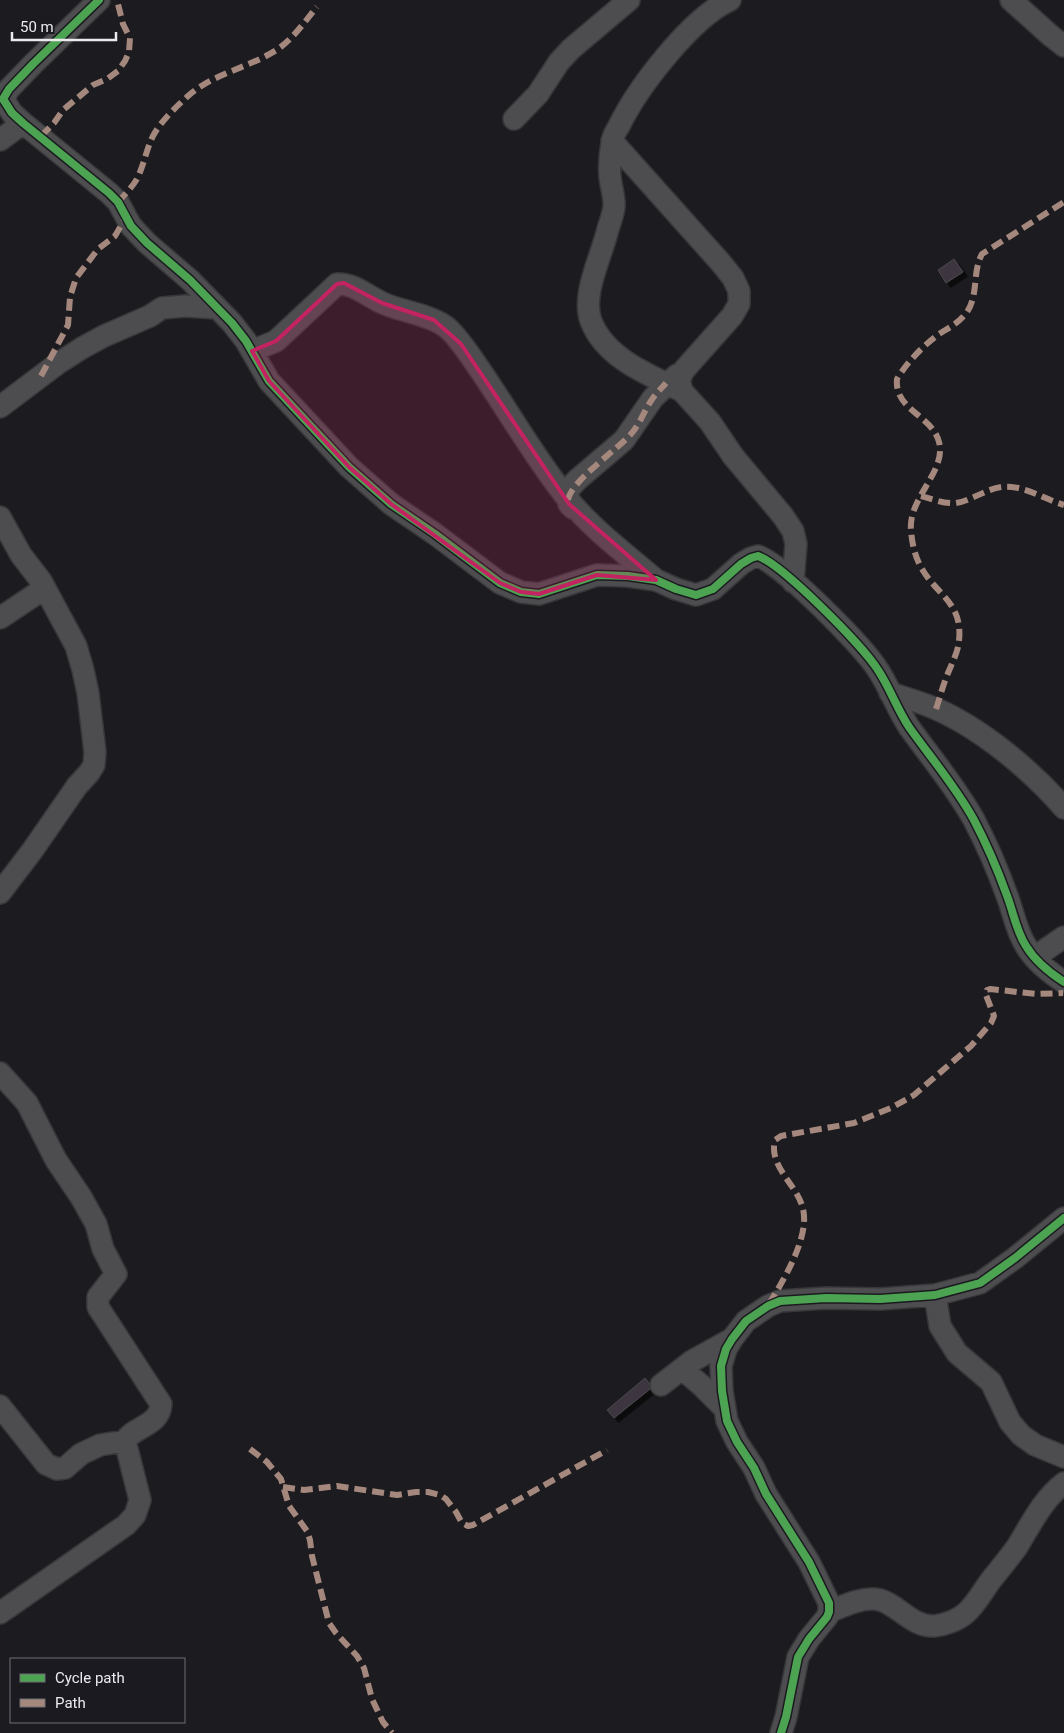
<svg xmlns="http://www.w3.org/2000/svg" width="1064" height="1733" font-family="Roboto,sans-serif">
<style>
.building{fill:#3d3640;stroke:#4a494c;filter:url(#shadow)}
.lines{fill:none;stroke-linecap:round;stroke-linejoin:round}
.minor-casing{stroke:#37373a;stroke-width:24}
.minor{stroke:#4d4c4f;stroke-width:21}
.quiet{stroke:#a5887d;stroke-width:6;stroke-dasharray:12 6;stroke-linecap:butt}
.cycleway-casing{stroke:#1b1a20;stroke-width:11}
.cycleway{stroke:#4ca352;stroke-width:8}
.marked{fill:#c42362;fill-opacity:0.2;stroke:#c42362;stroke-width:4;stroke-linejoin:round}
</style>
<defs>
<filter id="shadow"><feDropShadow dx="4.5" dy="4.5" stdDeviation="0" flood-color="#0009"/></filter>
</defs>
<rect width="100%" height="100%" fill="#1c1b1f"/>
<!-- building -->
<path class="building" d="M954,259l9,13 -17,11 -8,-13z
M645,1378l4,5 1,6 -36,29 -7,-8z"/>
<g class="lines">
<defs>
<path id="minor" d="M99,0l-66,64 -24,25 -6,10 9,14 11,10 86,70 9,9 13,24 16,17 43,37 42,43 14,18 23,40 80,86 42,37 44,30 65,49 21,9 18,2 58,-19 31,1 28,4 20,9 20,6 17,-6 28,-25 10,-6 7,-2c25,9 105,90 120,114 12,18 19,39 31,57 22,31 47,60 65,93 12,23 23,48 32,73 7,17 10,38 20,53 9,15 24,27 38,36
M1011,0l39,35 14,11
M514,119l24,-25 21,-32 12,-13 58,-49
M0,140l23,-17
M612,141l109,122 12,15 6,13v13l-7,12 -48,54 -5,10 3,11 28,31 23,34 50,60 10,15 3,13 -3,38
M252,351l24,-10 61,-57c18,-1 31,13 48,20 19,8 42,10 60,22 11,8 25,29 33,41 30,43 56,90 89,131 25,31 59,56 89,82
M682,391c-33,-16 -77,-33 -91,-70 -10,-26 11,-66 17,-92 2,-7 5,-14 6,-22 1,-9 -3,-20 -4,-30 -1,-10 0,-23 2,-34 0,-6 4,-12 7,-17 19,-39 72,-108 111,-126
M0,407l57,-43 25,-16 22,-12 46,-20 12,-8 23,-2 32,2
M573,508l-4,-4 -2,-11 2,-4 8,-9 47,-40 29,-42 24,-23
M0,517l21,38 20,26 35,65 7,24 5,23 7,59 -1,13 -5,8 -12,13 -45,65 -32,42
M0,618l45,-30
M890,693c15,5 30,9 44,15 47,20 97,62 130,100
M1035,957l29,-20
M0,1073l27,30 29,57 25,37 15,27 7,25 13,25 -18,23v10l63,97c-1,22 -27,22 -36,37l15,59 -5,15 -9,10 -126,88
M935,1295l5,31 17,27 34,29 19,40 11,13 14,10 29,12
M682,1369l19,16 23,23
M661,1385l31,-24 40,-22
M0,1406l46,58 11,5 8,-1 16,-14 19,-9 25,-4
M829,1612c14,-6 35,-16 51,-12 17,4 32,27 54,26 11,-1 24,-6 32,-13 10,-9 17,-22 25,-33 9,-11 18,-22 26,-33 14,-23 26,-48 47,-64
M781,1733l5,-16 12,-60 11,-18 18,-22 2,-5v-9l-20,-41 -43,-68 -12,-26 -17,-26 -10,-21 -5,-30 -1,-25 5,-17 6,-10 14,-18 22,-15 12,-5 46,-3 54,1 55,-4 45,-12 35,-25 49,-40"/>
</defs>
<!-- minor casing -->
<use href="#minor" class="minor-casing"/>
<!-- minor -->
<use href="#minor" class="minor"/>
<!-- quiet -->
<path class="quiet" d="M41,136l13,-13 9,-13 30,-25 14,-6 11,-8 7,-10 4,-9 1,-14 -7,-14 -6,-24
M118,202c8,-9 18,-18 22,-30 5,-12 7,-24 13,-36 8,-15 22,-28 35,-40 26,-23 61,-28 90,-47 16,-11 27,-28 39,-42
M41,376l27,-51 2,-28 6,-19 22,-29 17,-13 11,-19
M921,496c11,3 23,8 35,7 19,-3 35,-19 56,-16 18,2 35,13 52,18
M568,500c3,-19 49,-50 63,-66 9,-10 13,-23 20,-33 4,-7 10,-12 15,-18
M936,709c4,-12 7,-24 12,-36 4,-10 10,-21 11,-32 4,-38 -21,-45 -37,-72 -7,-12 -10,-25 -11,-39 -3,-32 36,-59 28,-88 -7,-27 -45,-32 -42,-63 11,-18 26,-33 42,-45 11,-7 20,-11 28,-22 12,-18 5,-40 15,-58l82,-52
M769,1304c14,-23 41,-67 34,-95 -5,-24 -35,-42 -28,-69l6,-4 73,-13 37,-15 23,-13 57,-49 20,-23 3,-7 -8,-21 1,-5 3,-1 46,5 27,-1
M250,1449l17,13 14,17 8,27 18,25 3,9 2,16 17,67 7,10 21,23 7,12 8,31 8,17 3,6 9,11
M283,1487l21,3 33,-4 60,9 19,-3h12l12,3 6,4 10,13 6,11 6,3 5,-1 134,-75"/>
<defs>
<path id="cycleway" d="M99,0l-66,64 -24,25 -6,10 9,14 11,10 86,70 9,9 13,24 16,17 43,37 42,43 14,18 23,40 80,86 42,37 44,30 65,49 21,9 18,2 58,-19 31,1 28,4 20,9 20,6 17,-6 28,-25 10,-6 7,-2c25,9 105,90 120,114 12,18 19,39 31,57 22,31 47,60 65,93 12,23 23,48 32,73 7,17 10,38 20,53 9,15 24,27 38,36
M781,1733l5,-16 12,-60 11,-18 18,-22 2,-5v-9l-20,-41 -43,-68 -12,-26 -17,-26 -10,-21 -5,-30 -1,-25 5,-17 6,-10 14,-18 22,-15 12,-5 46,-3 54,1 55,-4 45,-12 35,-25 49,-40"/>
</defs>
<!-- cycleway casing -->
<use href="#cycleway" class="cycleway-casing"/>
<!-- cycleway -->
<use href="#cycleway" class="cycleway"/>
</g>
<!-- marked area -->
<path class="marked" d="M344,283l38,20 52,17 27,24 108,160 87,76 -59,-5 -58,19 -18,-2 -21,-9 -109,-79 -42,-37 -80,-86 -17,-30 24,-10 61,-57z"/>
<!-- legend -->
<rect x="10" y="1658" width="175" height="65" fill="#1b1a20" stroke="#6e6e73"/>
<rect x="20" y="1674" width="25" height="8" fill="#4ca352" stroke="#6e6e73"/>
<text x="55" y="1683" font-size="15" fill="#ebebef">Cycle path</text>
<rect x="20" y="1699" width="25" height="8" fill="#a5887d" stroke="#6e6e73"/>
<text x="55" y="1708" font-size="15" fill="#ebebef">Path</text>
<!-- scale -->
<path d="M12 32v8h104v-8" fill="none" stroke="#ebebef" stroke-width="2.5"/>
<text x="20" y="32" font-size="15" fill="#ebebef" stroke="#1b1a20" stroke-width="4" paint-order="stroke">50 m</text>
</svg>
